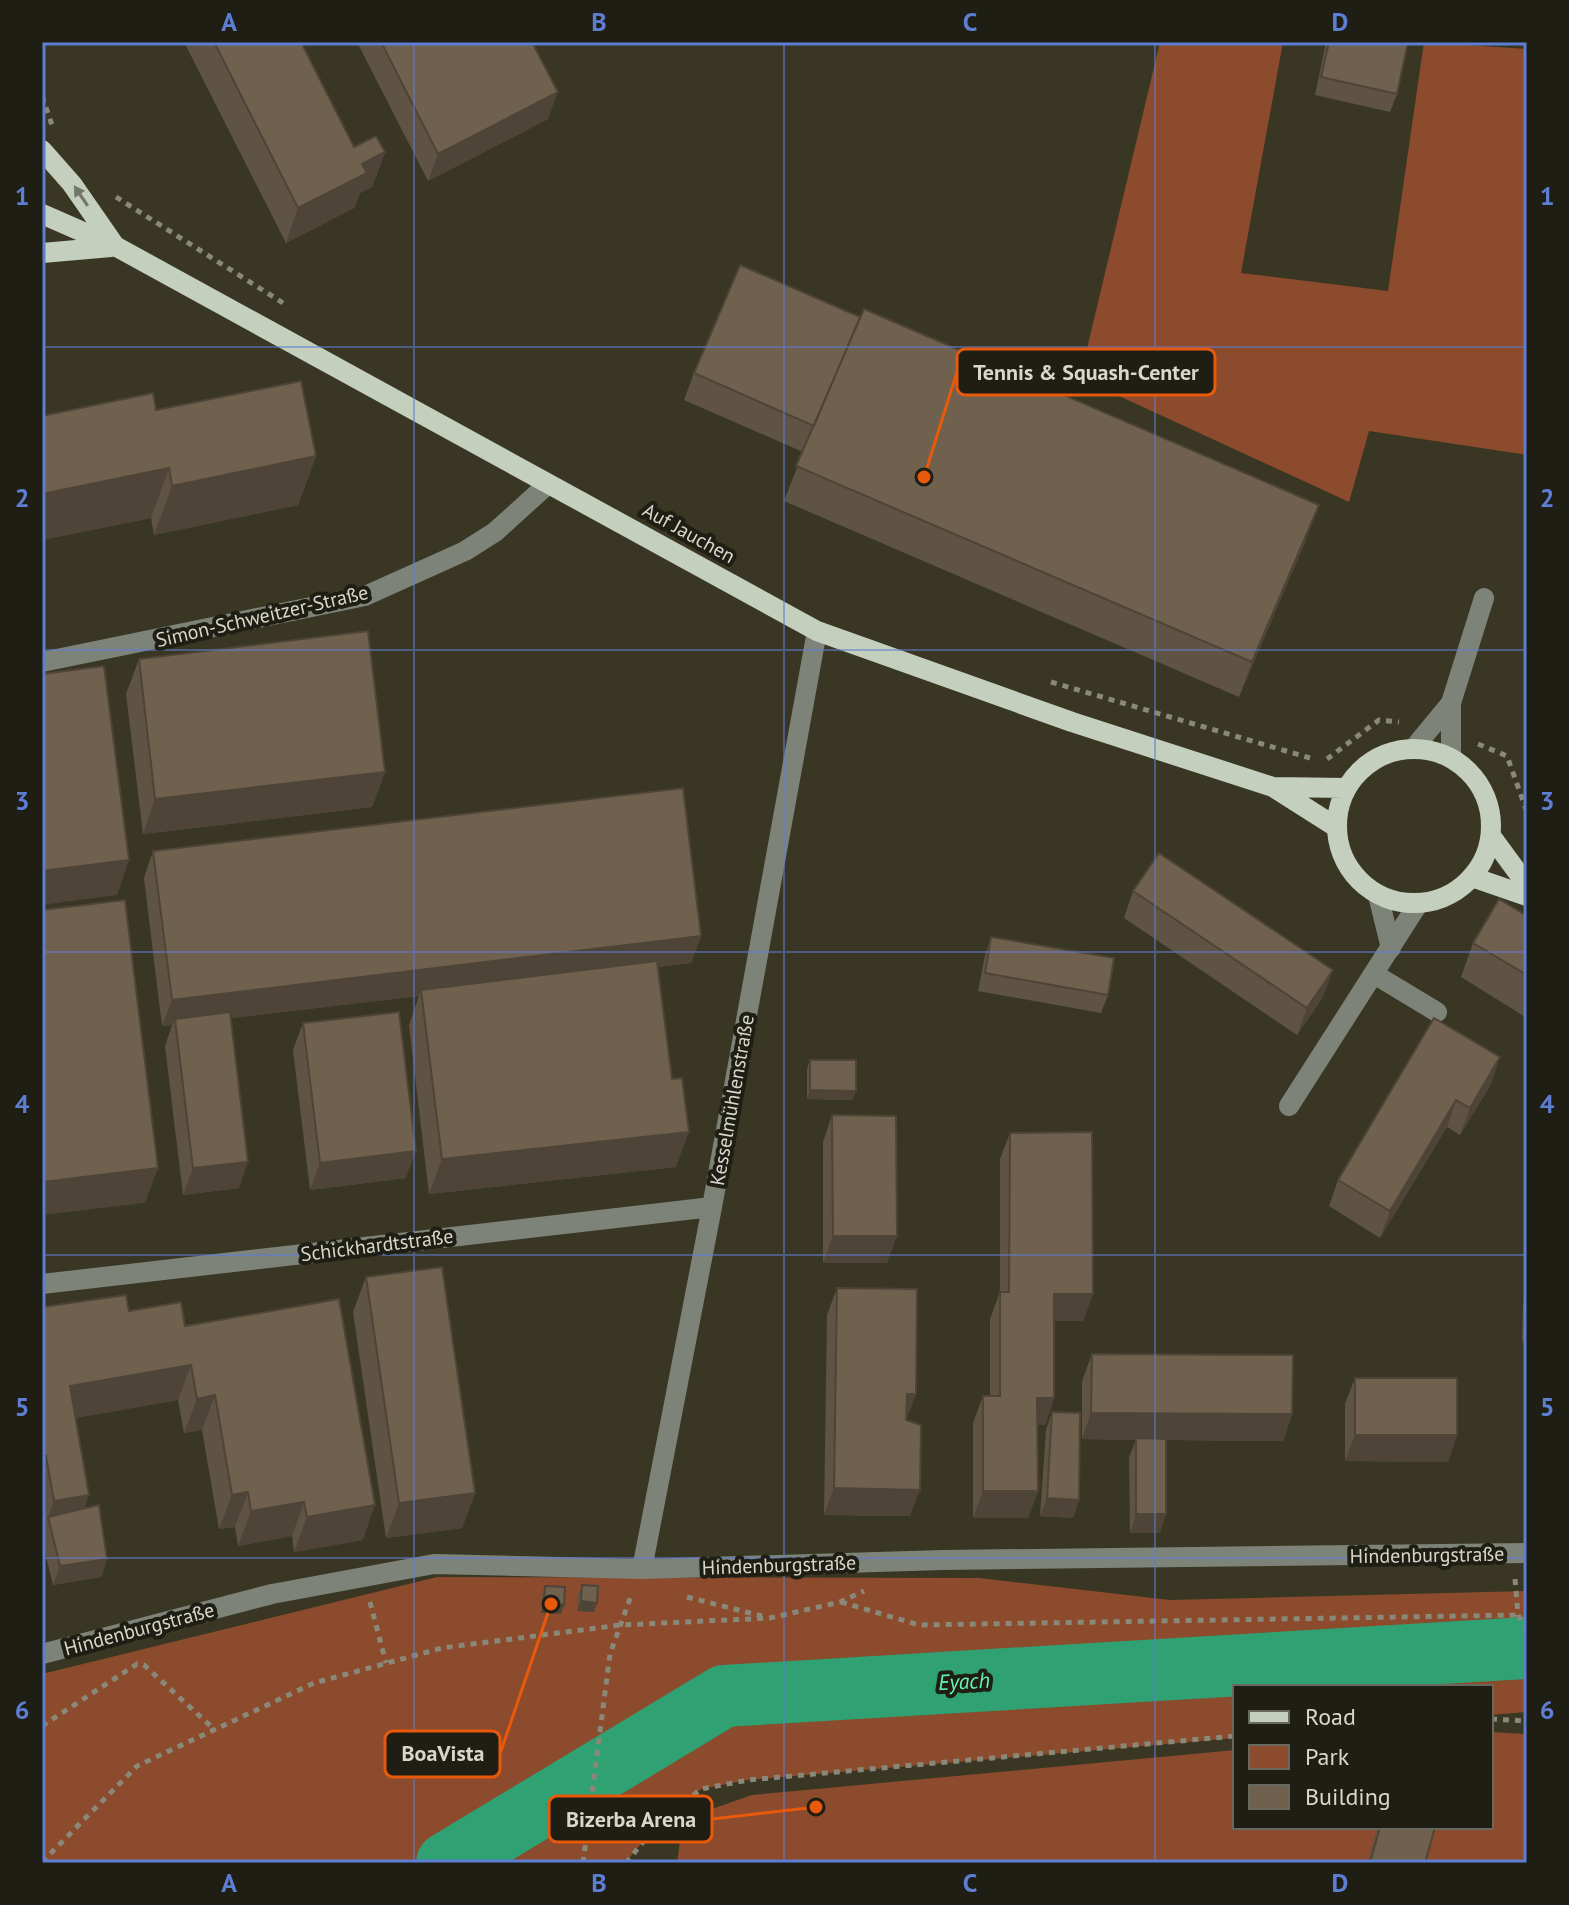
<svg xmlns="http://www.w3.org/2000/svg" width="1569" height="1905" font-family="'PT Sans',sans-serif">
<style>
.green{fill:#8b4b2c}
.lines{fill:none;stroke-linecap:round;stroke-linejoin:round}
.river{stroke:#30a172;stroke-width:62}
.path{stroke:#8a8878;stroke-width:5;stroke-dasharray:6 6;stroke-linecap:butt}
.minor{stroke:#7e837a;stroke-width:20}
.major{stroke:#c4d0bd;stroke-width:20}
.wall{fill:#5f5343}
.shaded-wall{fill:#4e4437}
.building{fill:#6f614e;stroke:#4e4437;stroke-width:2}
.oneway{fill:#727769}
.grid{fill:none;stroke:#5e7ed3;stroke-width:2;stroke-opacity:0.55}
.labels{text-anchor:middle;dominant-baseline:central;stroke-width:8;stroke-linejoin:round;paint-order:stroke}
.street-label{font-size:20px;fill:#d8d7cb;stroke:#1f1e15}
.water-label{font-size:22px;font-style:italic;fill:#64f3b4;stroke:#1f1e15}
.leader{fill:none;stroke:#e8590c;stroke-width:3}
.callout-dot{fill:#e8590c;stroke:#1f1e15;stroke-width:3}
.callout{fill:#1f1e15;stroke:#e8590c;stroke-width:3}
.callout-label{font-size:22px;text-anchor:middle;font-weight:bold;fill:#d8d7cb}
.neatline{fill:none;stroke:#5e7ed3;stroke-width:3}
.grid-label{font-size:26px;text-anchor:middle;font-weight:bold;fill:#5e7ed3}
</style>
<rect width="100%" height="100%" fill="#393723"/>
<!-- green -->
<path class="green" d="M1160,42h123l-42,231 147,18 36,-249 103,7v406l-158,-24 -20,71 -269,-124z
M437,1577l542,1 191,22 357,-9v121l-36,3v-28h-256v51l-487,42 -47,9 -41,32 -35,42h-583v-189z
M1491,1732l36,2v129h-850l6,-44 69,-24 483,-45v77h256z"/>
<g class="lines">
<!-- river -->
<path class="river" d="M447,1863l277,-167 803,-48"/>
<!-- path -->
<path class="path" d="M42,96l11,32
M116,197l167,106
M1051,682l259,76
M1478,744l29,12 20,56
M1327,759l52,-39 20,2
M1515,1579l3,36 9,15
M687,1597l75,19
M370,1602l16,61
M841,1602l78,23 599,-10
M1491,1719l36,2
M42,1726l95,-62 7,1 71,65
M42,1862l95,-96 177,-83 128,-35 178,-23 150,-7 70,-16 24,-11
M583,1863l27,-209 22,-61
M626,1863l34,-42 41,-32 47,-9 487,-44"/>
<!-- minor -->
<path class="minor" d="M42,662l323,-66 100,-45 30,-19 53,-48
M1413,749l38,-46
M1451,758v-55l33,-105
M1378,895l13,53
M1374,974l63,38
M1289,1106l129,-202
M42,1284l670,-77
M642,1569l70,-362 105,-576
M42,1654l230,-60 162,-30 208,5 301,-9 584,-7"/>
<!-- major -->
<path class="major" d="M42,150l30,34 43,62
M42,214l73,32 702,385 255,91 201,65 63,40
M42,253l69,-6
M1337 826a77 77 0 1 1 154 0a77 77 0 1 1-154 0Z
M1273,787l73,1
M1491,836l36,49
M1472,877l55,19"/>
</g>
<!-- wall -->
<path class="wall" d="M184,42h117l53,105 31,5 -13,35 -12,6 -6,15 -68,35z
M357,42h175l16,77 -120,62z
M1326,42h82l-11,52 -7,18 -75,-17z
M694,373l612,167 -67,157 -455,-196 19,-49 -119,-52z
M156,410l160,46 -18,49 -144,30 -3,-17 -109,22v-124z
M139,659l246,113 -13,35 -229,27 -17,-140z
M153,851l548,85 -10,27 -33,4 18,200 -247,27 -20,-169 10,-29 -188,22 8,170 -56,7 -18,-149 7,-21 -10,1 -18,-148z
M1133,891l190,106 -26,38 -173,-117z
M1527,916v102l-66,-41 12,-34z
M991,937l117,58 -7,18 -123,-22 7,-36z
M1434,1018l57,66 -31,51 -13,-8 -67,111 -51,-32 9,-26z
M303,1023l103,155 -96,12 -17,-140z
M810,1060l46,31 -4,9 -45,-1v-30z
M832,1115l55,148h-64v-121z
M1010,1133l83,161 -10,27h-29v77l-9,27h-8l1,66 -10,27h-55v-95l10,-27h7v-77l10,-27v-133z
M366,1277l109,216 -13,35 -76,10 -33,-226z
M837,1288l79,106 -10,26 4,96 -86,-1 3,-200z
M1527,1292v51h-5l1,-39z
M42,1307l87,4 56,15 178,214 -69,12 -2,-16 -54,10 -3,-19 -16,2 -17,-99 -18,3 -6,-33 -103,18 14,77 -5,14 23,50 -6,18 -48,8 -11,-45z
M1092,1354l200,60 -9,27 -117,-1v74l-6,19h-30l-1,-76 7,-17 -54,-1v-58z
M1355,1378l102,57 -9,27 -103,-1v-57z
M1052,1412l27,88 -6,18 -33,-2 6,-86z
M582,1585l12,27 -17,-1 1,-17z
M545,1586l16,28 -20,-1 1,-18z
M1377,1827h58l-10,36h-57z"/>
<!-- shaded-wall -->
<path class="shaded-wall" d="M558,92l-10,27 -120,62 10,-27z
M385,152l-13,35 -12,6 -6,15 -68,35 12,-35 64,-44z
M316,456l-18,49 -144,30 18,-49z
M169,468l-18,50 -109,22v-46z
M1319,505l-13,35 -67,157 13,-35z
M385,772l-13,35 -229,27 12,-35z
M129,860l-12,35 -75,10v-34z
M701,936l-10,27 -269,32 -1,-5 -2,6 -244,29v-6l-3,6 -10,1 10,-26z
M1333,970l-10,27 -26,38 10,-27z
M1500,1057l-9,27 -31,51 10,-27z
M810,1090l46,1 -4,9 -45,-1z
M1456,1100l-9,27 -67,111 10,-27z
M689,1132l-13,35 -247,27 13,-35z
M416,1151l-10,27 -96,12 10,-27z
M248,1162l-9,26 -56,7 10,-27z
M158,1168l-13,35 -103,12v-33z
M833,1236h64l-10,27h-64z
M1054,1294h39l-10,27h-39z
M1527,1329v14h-5z
M191,1365l-13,35 -121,21 13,-35z
M907,1394h9l-10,26z
M215,1395l-13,35 -18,3 13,-34z
M1037,1398h17l-9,27h-18z
M1091,1413l201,1 -9,27 -201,-2z
M1355,1435h102l-9,27 -103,-1z
M834,1488l86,2 -10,26 -86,-1z
M983,1491h55l-10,27h-55z
M248,1492l-13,35 -16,2 13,-34z
M475,1493l-13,35 -76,10 13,-35z
M89,1495l-13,35 -28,-13 6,-16z
M1047,1498l32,2 -6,18 -33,-2z
M304,1502l-12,34 -54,10 13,-35z
M375,1505l-12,35 -69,12 13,-35z
M1136,1514h30l-6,19h-30z
M107,1559l-6,18 -48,8 7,-19z
M581,1601l16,2 -3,9 -17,-1z
M544,1603l20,2 -3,9 -20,-1z"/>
<!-- building -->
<path class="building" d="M214,42h87l53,105 22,-11 9,16 -23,12 5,9 -69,35z
M381,42h151l26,50 -120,62z
M1329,42h79l-11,52 -76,-17z
M740,265l120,52 -46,109 -120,-53z
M864,309l455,196 -67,157 -456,-196z
M301,381l15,75 -144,30 -3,-18 -127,26v-78l111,-23 3,17z
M368,631l17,141 -230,27 -16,-140z
M104,666l25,194 -87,11v-197z
M683,788l18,148 -529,64 -19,-149z
M1159,853l174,117 -26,38 -174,-117z
M1499,899l28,17v59l-54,-32z
M125,900l33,268 -116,14v-272z
M991,937l123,21 -6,37 -123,-22z
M657,961l15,118 10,-1 7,54 -247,27 -21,-169z
M230,1012l18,150 -55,6 -18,-149z
M399,1012l17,139 -96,12 -17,-140z
M1434,1018l66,39 -30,51 -14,-8 -66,111 -52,-31z
M810,1060h46v31l-46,-1z
M832,1115l64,1 1,120h-64z
M1092,1132l1,162h-39v104h-17l1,93h-55v-95h17v-104h9l1,-159z
M442,1267l33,226 -76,10 -33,-226z
M837,1288l80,1 -1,105h-9l-1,26 15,5 -1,65 -86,-2z
M126,1295l3,16 52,-9 4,24 154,-27 36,206 -68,12 -3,-15 -53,9 -3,-19 -16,3 -17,-100 -18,4 -6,-34 -121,21 19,109 -35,6 -8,-45 -4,1v-150z
M1092,1354l201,1 -1,59 -201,-1z
M1355,1378h102v57h-102z
M1052,1412l28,1 -1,87 -32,-2z
M1136,1438l30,1v75h-30z
M99,1505l8,54 -47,7 -12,-49z
M582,1585l16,1 -1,17 -16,-2z
M545,1586l20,1 -1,18 -20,-2z
M1380,1827h55l-10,36h-55z"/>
<!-- one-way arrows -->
<defs><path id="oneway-solid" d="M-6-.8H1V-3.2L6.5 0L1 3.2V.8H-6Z" transform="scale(2)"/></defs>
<use class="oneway" href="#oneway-solid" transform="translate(81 196) rotate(-124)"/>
<!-- grid -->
<path class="grid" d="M414,42v1821M784,42v1821M1155,42v1821M42,347h1485M42,650h1485M42,952h1485M42,1255h1485M42,1558h1485"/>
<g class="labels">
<!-- street labels -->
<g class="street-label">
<text transform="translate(689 533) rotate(29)">Auf Jauchen</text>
<text transform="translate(262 616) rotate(-13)">Simon-Schweitzer-Straße</text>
<text transform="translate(732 1100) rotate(-80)">Kesselmühlenstraße</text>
<text transform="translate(377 1245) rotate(-7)">Schickhardtstraße</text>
<text transform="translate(1427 1555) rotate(-1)">Hindenburgstraße</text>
<text transform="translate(779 1565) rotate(-2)">Hindenburgstraße</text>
<text transform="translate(139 1629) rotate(-15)">Hindenburgstraße</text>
</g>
<!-- water labels -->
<g class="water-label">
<text transform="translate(964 1681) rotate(-3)">Eyach</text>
</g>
</g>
<!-- callouts -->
<path class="leader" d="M924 477L957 372M551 1604L500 1754M816 1807L712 1819"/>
<g class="callout-dot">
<circle cx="924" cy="477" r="8"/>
<circle cx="551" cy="1604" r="8"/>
<circle cx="816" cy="1807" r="8"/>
</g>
<g class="callout">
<rect x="957" y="349" width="258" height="46" rx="8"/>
<rect x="385" y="1731" width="115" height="46" rx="8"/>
<rect x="549" y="1796" width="163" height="46" rx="8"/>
</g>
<g class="callout-label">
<text x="1086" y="380">Tennis &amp; Squash-Center</text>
<text x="443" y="1761">BoaVista</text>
<text x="631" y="1827">Bizerba Arena</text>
</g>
<!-- border -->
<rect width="1569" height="1905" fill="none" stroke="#1f1e15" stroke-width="88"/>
<!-- legend -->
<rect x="1233" y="1685" width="260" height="144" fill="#1f1e15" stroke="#69685e" stroke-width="2"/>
<rect x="1249" y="1711" width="40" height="12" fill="#c4d0bd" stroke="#69685e" stroke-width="2"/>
<text x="1305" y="1725" font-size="24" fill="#d8d7cb">Road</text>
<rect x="1249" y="1745" width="40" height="24" fill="#8b4b2c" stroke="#69685e" stroke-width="2"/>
<text x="1305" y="1765" font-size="24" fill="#d8d7cb">Park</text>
<rect x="1249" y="1785" width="40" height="24" fill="#6f614e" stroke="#69685e" stroke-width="2"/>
<text x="1305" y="1805" font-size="24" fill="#d8d7cb">Building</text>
<rect x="44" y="44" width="1481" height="1817" class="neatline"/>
<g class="grid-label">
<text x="229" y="31">A</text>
<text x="599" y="31">B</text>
<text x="970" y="31">C</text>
<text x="1340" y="31">D</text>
<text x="22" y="205">1</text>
<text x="1547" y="205">1</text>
<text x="22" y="507">2</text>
<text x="1547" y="507">2</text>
<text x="22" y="810">3</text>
<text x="1547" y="810">3</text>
<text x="22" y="1113">4</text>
<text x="1547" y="1113">4</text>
<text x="22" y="1416">5</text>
<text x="1547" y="1416">5</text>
<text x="22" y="1719">6</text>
<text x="1547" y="1719">6</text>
<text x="229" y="1892">A</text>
<text x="599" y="1892">B</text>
<text x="970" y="1892">C</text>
<text x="1340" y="1892">D</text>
</g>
</svg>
